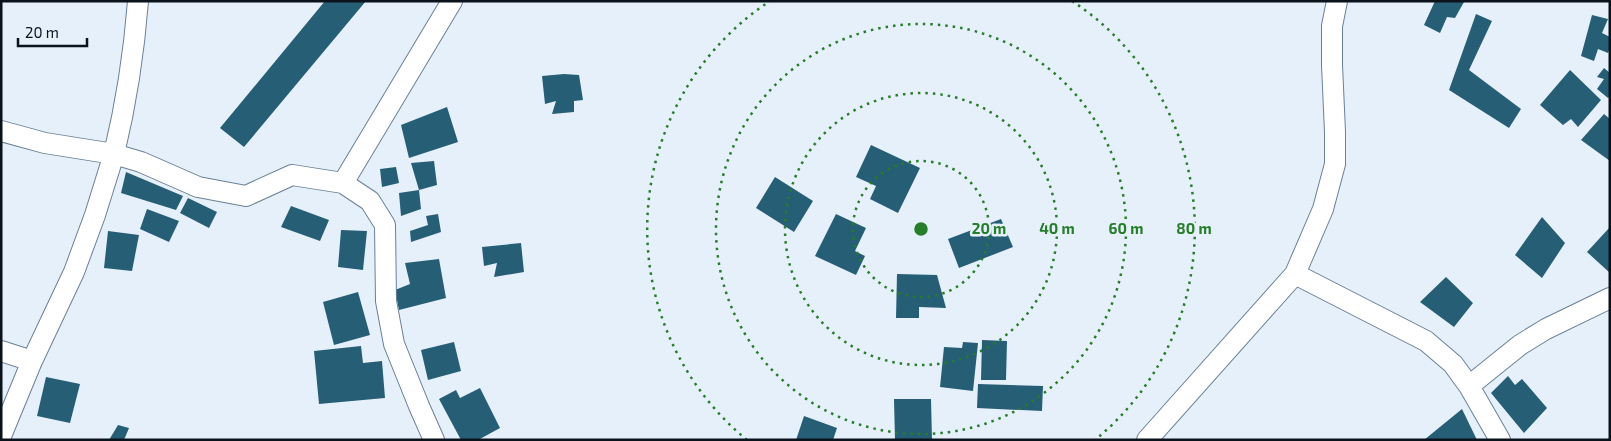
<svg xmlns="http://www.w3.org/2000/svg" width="1611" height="441" font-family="'Exo 2',sans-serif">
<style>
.building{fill:#265e75}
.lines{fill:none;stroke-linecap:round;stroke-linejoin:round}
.street-casing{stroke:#698098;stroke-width:22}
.street{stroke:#fff;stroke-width:20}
.ring{fill:none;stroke:#267d2a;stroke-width:2.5;stroke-dasharray:2.5 5}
.centre{fill:#267d2a;stroke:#e6f0fb;stroke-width:2.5}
.ring-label{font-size:15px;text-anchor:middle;font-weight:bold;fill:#267d2a;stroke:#e6f0fb;stroke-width:5;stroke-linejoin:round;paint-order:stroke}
</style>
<rect width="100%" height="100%" fill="#e6f0fb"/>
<!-- building -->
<path class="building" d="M325,1h41l-122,146 -24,-19z
M1435,1l29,1 -9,16 -8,-1 -7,16 -16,-8z
M1476,14l16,7 -23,49 52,39 -12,19 -60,-38z
M1592,15l16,4 -6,14 8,4v11l-2,5 -10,-4 -4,12 -13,-5z
M1604,68l6,5v23l-2,2 -11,-9 7,-10 -7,-2z
M1570,70l31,30 -23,27 -7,-8 -8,6 -23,-20z
M564,74l15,1 4,25 -9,1v11l-22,2 4,-13 -11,3 -3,-28z
M447,107l11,35 -49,16 -8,-33z
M1604,114l6,5v42l-29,-21z
M871,145l49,23 -22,45 -28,-14 6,-13 -20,-9z
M434,161l3,24 -18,5 2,19 -20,7 -2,-23 20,-3 -8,-27z
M396,167l3,16 -17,4 -2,-18z
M126,172l57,24 -7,14 -55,-17z
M775,177l38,24 -19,31 -38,-24z
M188,198l29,14 -8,16 -29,-15z
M291,206l38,14 -9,21 -39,-14z
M147,209l32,12 -10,21 -29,-13z
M438,214l3,18 -30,10 -1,-11 18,-6 -2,-9z
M836,214l30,14 -11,23 10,5 -9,19 -41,-19z
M1542,217l23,26 -23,35 -27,-23z
M1001,219l12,28 -54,21 -11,-29z
M1610,227v46l-23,-21z
M341,230l26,1 -4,39 -25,-3z
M108,231l31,4 -7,36 -28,-3z
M521,243l3,29 -30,5 3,-14 -13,3 -2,-19z
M439,259l7,39 -47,12 -4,-20 15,-6 -5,-21z
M897,274l40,1 9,33 -27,-1v11h-23z
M1446,277l27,26 -19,24 -34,-25z
M358,292l12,43 -36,10 -11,-43z
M982,340l25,1 -1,39h-25z
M454,342l7,29 -33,9 -7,-30z
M963,342l15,1 -5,48 -33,-4 4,-40 18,1z
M361,346l2,17 19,-2 3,37 -66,6 -5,-53z
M1508,376l7,9 7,-6 25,29 -23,25 -33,-40z
M46,377l34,7 -10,39 -33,-7z
M978,384l65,2 -1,25 -65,-3z
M480,388l20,40 -22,12h-17l-22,-41 17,-9 4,8z
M894,399h37l1,41h-37z
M1462,409l15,31h-53z
M804,416l33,12 -4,12h-37z
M118,425l11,3 -5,12h-15z"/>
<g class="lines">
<defs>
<path id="street" d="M138,1c-4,52 -12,103 -24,153l27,8 57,25 48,9 46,-21 51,8 27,18 15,24 1,76 8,43 25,62 15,34
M1,131l44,12 69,11 -19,61 -21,57 -42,89 -31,75
M343,183l109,-182
M1295,274l28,-65 12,-45v-32l-3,-67v-39l5,-25
M1,351l31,10
M1469,386l51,-41 26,-16 64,-31
M1147,440l148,-166 131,67 27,23 16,22 31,54"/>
</defs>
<!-- street casing -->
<use href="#street" class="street-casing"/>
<!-- street -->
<use href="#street" class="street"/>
</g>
<!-- distance rings -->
<g class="ring">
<circle cx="921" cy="229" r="68"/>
<circle cx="921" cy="229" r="136"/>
<circle cx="921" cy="229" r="205"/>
<path d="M747 440A273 273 0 0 1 770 1M1072 1A273 273 0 0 1 1095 440"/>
</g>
<circle cx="921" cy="229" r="8" class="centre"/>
<g class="ring-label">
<text x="989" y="234">20 m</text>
<text x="1057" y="234">40 m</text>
<text x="1126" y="234">60 m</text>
<text x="1194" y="234">80 m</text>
</g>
<!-- border -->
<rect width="1611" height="441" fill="none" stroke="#0a131c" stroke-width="5"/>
<!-- scale -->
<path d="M18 38v8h69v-8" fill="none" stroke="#0a131c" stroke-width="2.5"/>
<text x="25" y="38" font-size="15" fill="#0a131c" stroke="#e6f0fb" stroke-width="4" paint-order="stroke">20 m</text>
</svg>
